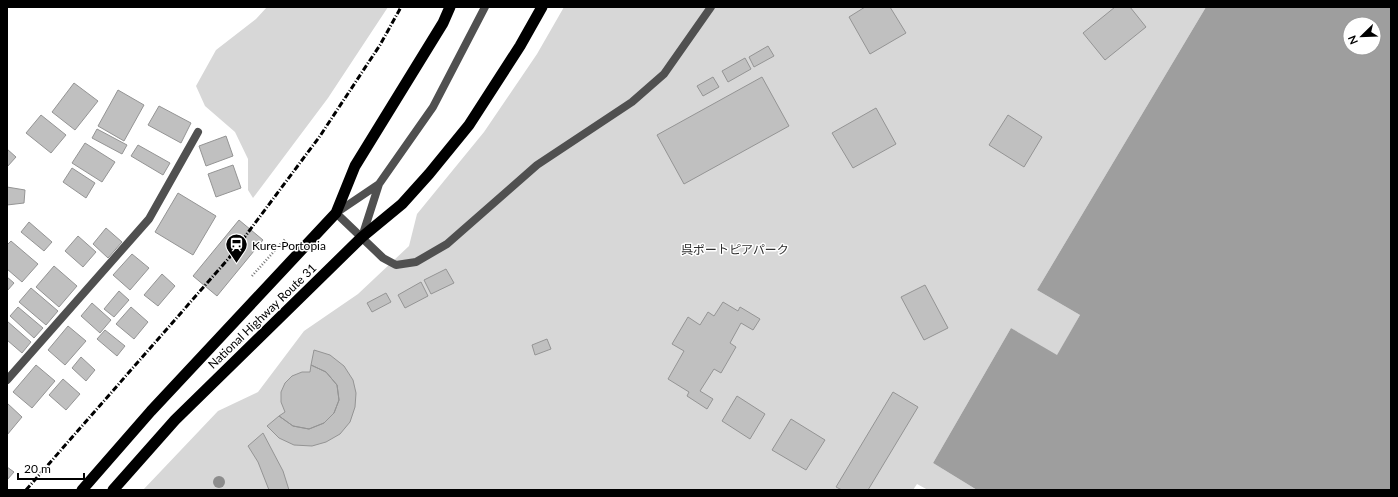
<svg xmlns="http://www.w3.org/2000/svg" width="1398" height="497" font-family="Lato,'Noto Sans JP',sans-serif">
<style>
.green{fill:#d7d7d7}
.water{fill:#9e9e9e;fill-rule:evenodd}
.building{fill:#c0c0c0;stroke:#949494}
.lines{fill:none;stroke-linecap:round;stroke-linejoin:round}
.path{stroke:#727272;stroke-width:2.5;stroke-dasharray:1 2;stroke-linecap:butt}
.service{stroke:#505050;stroke-width:8}
.minor{stroke:#505050;stroke-width:8}
.tertiary{stroke:#505050;stroke-width:8}
.trunk{stroke:#000;stroke-width:11}
.rail{stroke:#000;stroke-width:3;stroke-dasharray:6 2 1 2;stroke-linecap:butt}
.tree{fill:#8c8c8c}
.labels{text-anchor:middle;dominant-baseline:central;stroke-width:3;stroke-linejoin:round;paint-order:stroke}
.poi-label{font-size:12px;fill:#000;stroke:#fff;text-anchor:start}
.park-label{font-size:12px;fill:#2e2e2e;stroke:#fff}
.street-label{font-size:12px;fill:#000;stroke:#fff}
</style>
<rect width="100%" height="100%" fill="#fff"/>
<!-- green -->
<path class="green" d="M267,7h121l-60,91 -75,100 -5,-8v-31l-13,-27 -30,-26 -9,-20 20,-36 40,-31z
M564,7h642l-169,283 43,25 -23,41 -46,-28 -78,135 44,27h-49l-11,-6 -4,6h-770l75,-79 40,-19 46,-61 54,-37 51,-48 8,-32 67,-82 53,-78z"/>
<!-- water -->
<path class="water" d="M1206,7h185v483h-414l-44,-27 78,-135 46,27 23,-40 -43,-25zM1350,24h24v24h-24z"/>
<!-- building -->
<path class="building" d="M865,7h25l16,26 -36,21 -21,-37z
M1115,7h15l16,20 -41,33 -22,-27z
M768,46l6,10 -20,11 -5,-10z
M745,58l6,11 -23,13 -6,-11z
M713,77l6,10 -16,9 -6,-10z
M762,77l27,49 -105,58 -27,-49z
M74,83l24,18 -23,29 -23,-18z
M118,90l26,15 -20,36 -26,-15z
M159,106l32,17 -10,20 -33,-18z
M876,108l20,36 -43,24 -21,-35z
M41,115l25,20 -15,18 -25,-20z
M1008,115l34,22 -18,30 -35,-22z
M97,129l30,16 -5,9 -30,-16z
M226,136l7,20 -27,10 -7,-20z
M85,143l30,19 -13,20 -30,-19z
M138,145l32,18 -7,12 -32,-19z
M7,149l9,8 -9,10z
M233,165l8,23 -25,9 -8,-23z
M72,168l23,15 -9,15 -23,-16z
M7,187l18,3 -1,13 -17,2z
M178,193l38,23 -23,39 -38,-23z
M239,220l24,20 -46,56 -24,-20z
M29,222l23,20 -8,9 -23,-19z
M106,228l16,14 -14,16 -15,-14z
M78,236l18,16 -13,15 -18,-16z
M11,241l27,23 -16,18 -15,-13v-24z
M132,254l17,14 -19,22 -17,-15z
M54,266l23,20 -18,21 -23,-20z
M446,269l8,14 -23,11 -7,-14z
M162,274l13,12 -17,20 -14,-11z
M7,277l7,6 -7,8z
M421,282l7,14 -23,12 -7,-13z
M925,285l23,43 -24,12 -23,-43z
M31,288l27,23 -12,14 -27,-23z
M119,291l10,9 -15,17 -10,-8z
M386,293l5,9 -19,10 -5,-9z
M723,302l15,9 2,-4 20,12 -7,11 -12,-7 -11,20 6,4 -15,26 -7,-4 -14,22 13,8 -6,10 -20,-13 2,-4 -21,-13 16,-28 -12,-7 16,-27 12,8 8,-13 6,4z
M92,303l19,17 -11,13 -19,-17z
M18,307l25,21 -9,10 -24,-22z
M131,307l17,15 -14,17 -18,-15z
M7,321l24,21 -9,11 -15,-13z
M68,326l18,15 -21,24 -17,-15z
M105,330l20,16 -8,10 -20,-17z
M547,339l4,10 -16,6 -3,-10z
M314,350l16,5 14,11 9,14 3,13 -1,14 -5,15 -10,12 -14,8 -14,4 -18,-1 -15,-7 -12,-12 12,-10 14,10 16,3 15,-6 10,-10 5,-13 -2,-15 -11,-13 -15,-7z
M81,357l14,13 -9,11 -14,-13z
M36,365l19,16 -23,27 -19,-16z
M311,365l15,7 11,13 2,15 -5,13 -10,10 -15,6 -16,-3 -14,-10 6,-4 -4,-10v-10l4,-9 7,-7 10,-4h8z
M63,379l17,15 -14,16 -17,-15z
M893,392l25,15 -50,83h-26l-6,-3z
M737,396l28,18 -15,25 -28,-18z
M7,403l15,14 -15,18z
M791,419l34,21 -19,30 -34,-20z
M263,433l20,38 6,19h-20l-11,-28 -10,-16z
M7,467l7,5 -7,8z"/>
<g class="lines">
<!-- path -->
<path class="path" d="M252,276l34,-38"/>
<!-- service -->
<path class="service" d="M336,213l47,45 13,7 20,-3 31,-18 90,-79 95,-63 32,-28 47,-67"/>
<!-- minor -->
<path class="minor" d="M7,380l142,-161 49,-87"/>
<!-- tertiary -->
<path class="tertiary" d="M336,213l43,-29
M362,237l17,-53 54,-77 52,-100"/>
<!-- trunk -->
<path class="trunk" d="M82,490l69,-79 185,-198 19,-47 88,-143 7,-16
M113,490l62,-70 187,-183 40,-33 27,-30 40,-49 51,-79 22,-39"/>
<!-- rail -->
<path class="rail" d="M26,490l203,-232 91,-122 60,-91 21,-38"/>
</g>
<!-- trees -->
<circle class="tree" cx="219" cy="482" r="6"/>
<!-- icons -->
<defs>
<symbol id="station-pin" viewBox="-11 -11 22 30"><path d="M0 17L-7.5 6A9.5 9.5 0 1 1 7.5 6Z" fill="#000" stroke="#fff"/><path d="M-3-6H3Q5-6 5-4V2Q5 4 3 4L4.5 6H3L1.5 4h-3L-3 6H-4.5L-3 4Q-5 4-5 2V-4Q-5-6-3-6ZM-3.5-4v3h7v-3ZM-3.5 1v1.5H-2V1ZM2 1v1.5H3.5V1Z" fill="#fff"/></symbol>
</defs>
<g fill-rule="evenodd">
<use href="#station-pin" x="224" y="232" width="25" height="34"/>
</g>
<g class="labels">
<!-- poi labels -->
<g class="poi-label">
<text x="252" y="245">Kure-Portopia</text>
</g>
<!-- park labels -->
<g class="park-label">
<text x="735" y="249">呉ポートピアパーク</text>
</g>
<!-- street labels -->
<g class="street-label">
<text transform="translate(262 316) rotate(-44)">National Highway Route 31</text>
</g>
</g>
<!-- border -->
<rect width="1398" height="497" fill="none" stroke="#000000" stroke-width="16"/>
<!-- north arrow -->
<g transform="translate(1362 36) rotate(247)"><circle r="19" fill="#ffffff" stroke="#999999"/>
<path d="M0-3L7 15L0 10L-7 15Z" fill="#000000"/>
<text y="-6" font-size="11" font-weight="bold" text-anchor="middle" fill="#000000">N</text>
</g>
<!-- scale -->
<path d="M18 473v6h66v-6" fill="none" stroke="#000000" stroke-width="2"/>
<text x="24" y="473" font-size="12" fill="#000000" stroke="#ffffff" stroke-width="3" paint-order="stroke">20 m</text>
</svg>
